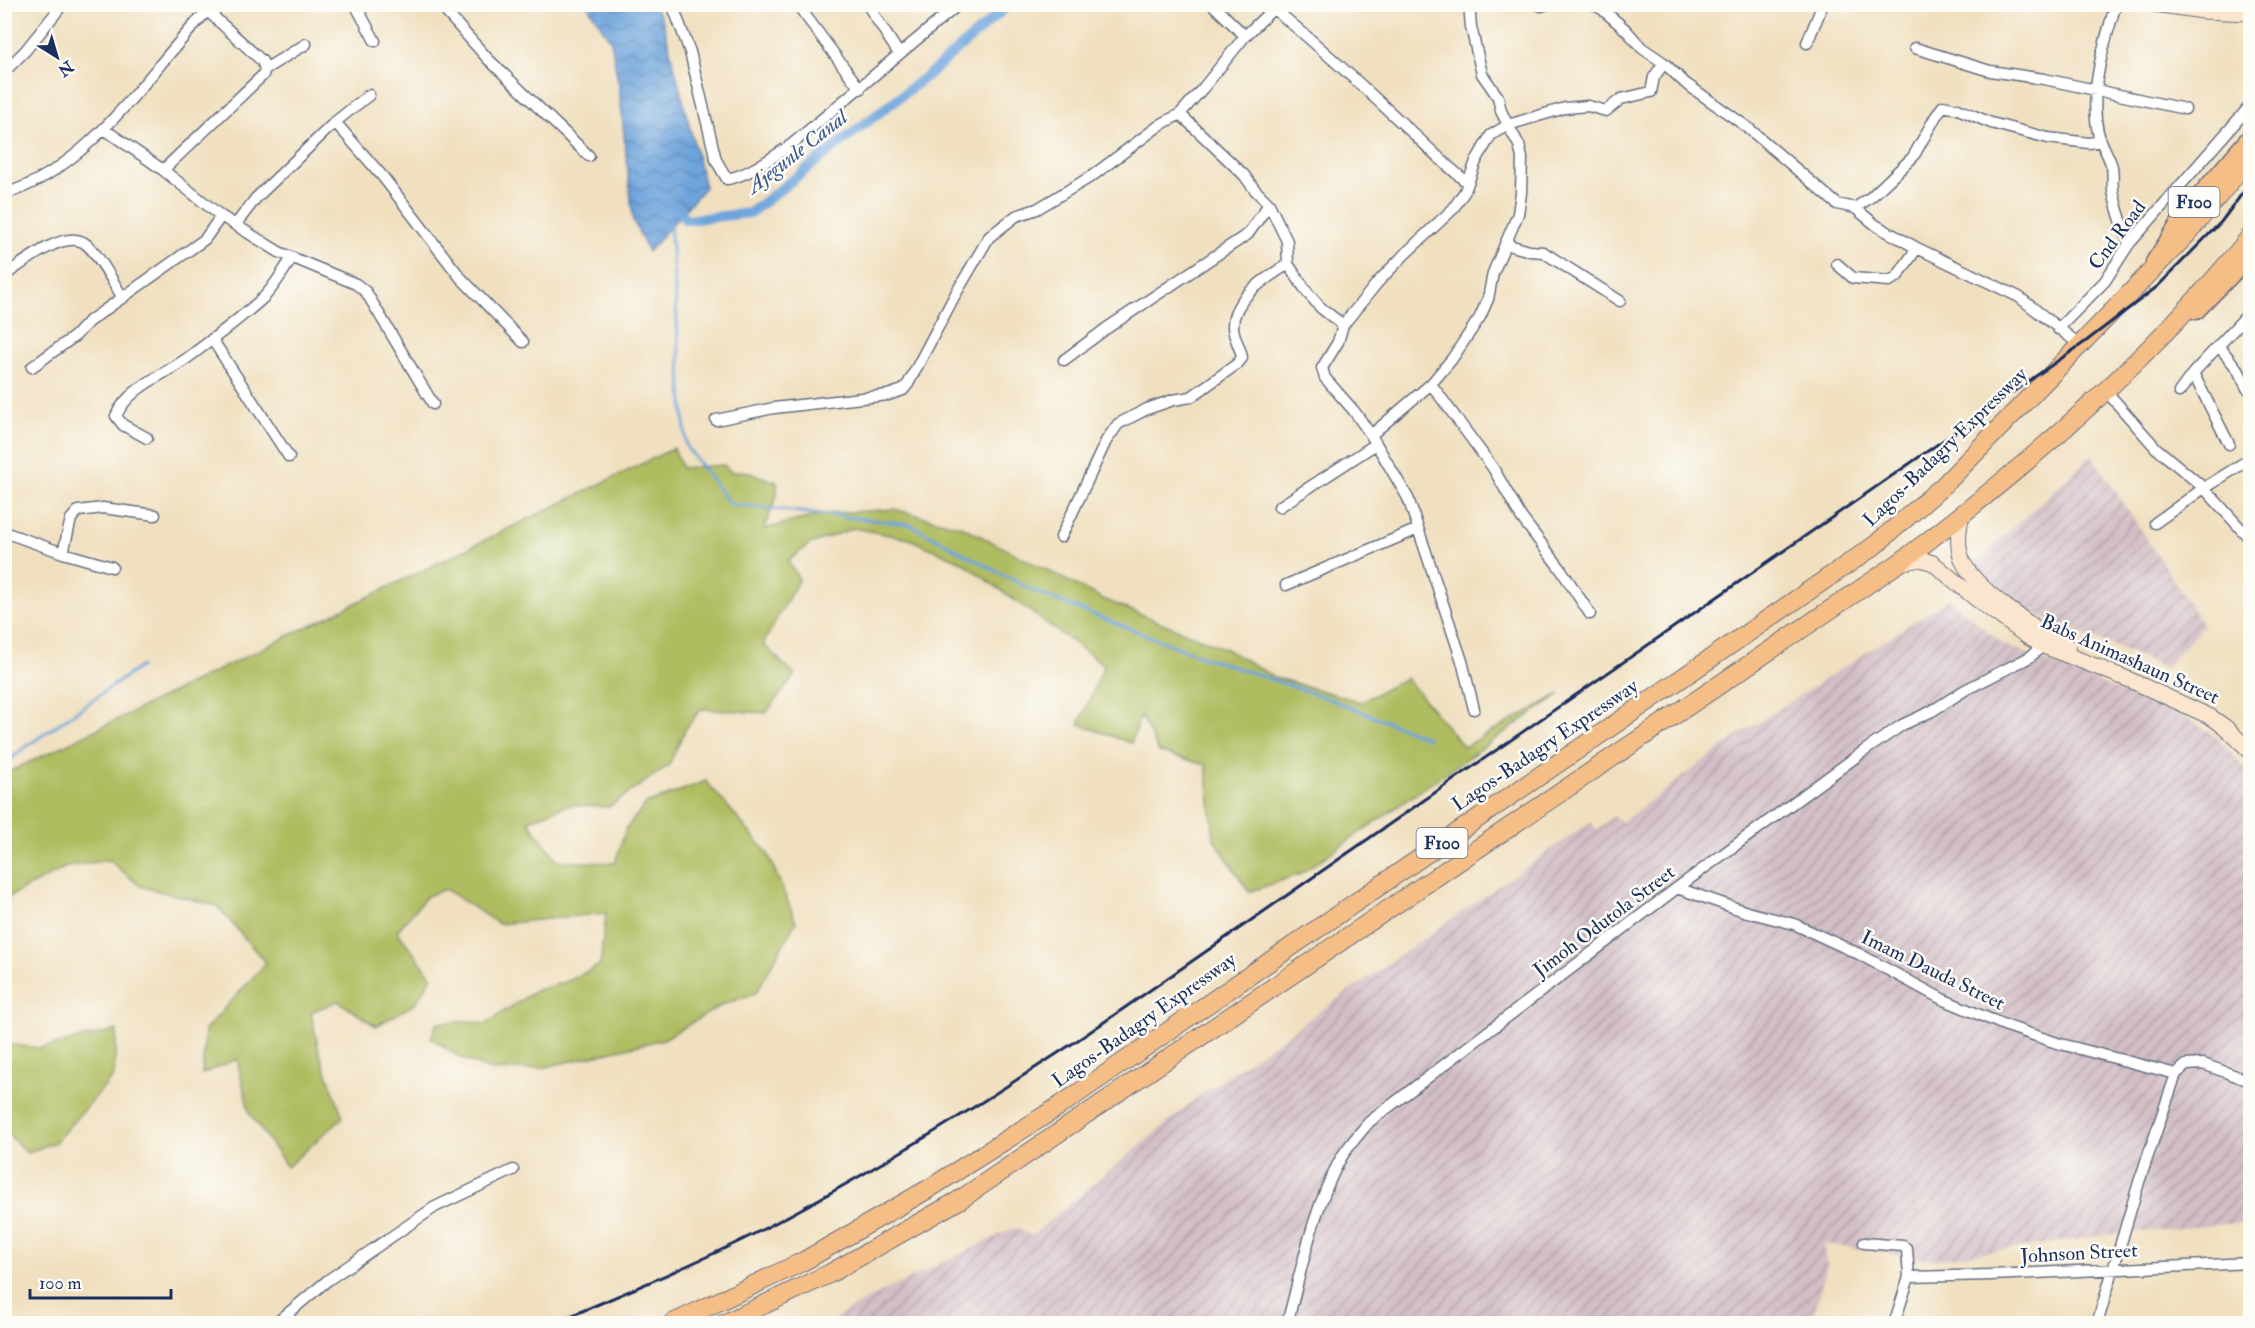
<svg xmlns="http://www.w3.org/2000/svg" width="2255" height="1328" font-family="'IM FELL Double Pica',serif">
<style>
.industrial{fill:url(#industrial-furrows)}
.grass{fill:#afbc5e;stroke:#65765e;stroke-width:1.5}
.water{fill:url(#water-waves);stroke:#446a9d;stroke-width:1.5}
.lines{fill:none;stroke-linecap:round;stroke-linejoin:round}
.stream{stroke:#6ea4dc;stroke-width:3}
.canal{stroke:#6ea4dc;stroke-width:10}
.street-casing{stroke:#666d80;stroke-width:13}
.secondary-casing{stroke:#666d80;stroke-width:17}
.primary-casing{stroke:#666d80;stroke-width:19}
.highway-casing{stroke:#666d80;stroke-width:20}
.street{stroke:#fff;stroke-width:10}
.secondary{stroke:#fbe5cf;stroke-width:15}
.primary{stroke:#f6be87;stroke-width:16}
.highway{stroke:#f6be87;stroke-width:18}
.rail{stroke:#1b2f5e;stroke-width:3}
.labels{text-anchor:middle;dominant-baseline:central;stroke-width:5;stroke-linejoin:round;paint-order:stroke}
.shield{fill:#fdfcf7;stroke:#5f6c8c;stroke-width:1.5}
.shield-label{font-size:18px;font-weight:bold;fill:#1b2f5e}
.street-label{font-size:20px;fill:#1b2f5e;stroke:#fdfcf7}
.water-label{font-size:21px;font-style:italic;fill:#38588a;stroke:#fdfcf7}
</style>
<defs>
<pattern id="industrial-furrows" width="10" height="10" patternUnits="userSpaceOnUse" patternTransform="scale(1.5)"><rect width="10" height="10" fill="#d2bec5"/><path d="M-1 1l2-2M0 10L10 0M9 11l2-2" fill="none" stroke="#aa9ba3"/></pattern>
<pattern id="water-waves" width="16" height="10" patternUnits="userSpaceOnUse" patternTransform="scale(1.5)"><rect width="16" height="10" fill="#6ea4dc"/><path d="M0 5q4-4 8 0t8 0" fill="none" stroke="#5a86b6"/></pattern>
</defs>
<rect width="100%" height="100%" fill="#fdfcf7"/>
<filter id="ink" filterUnits="userSpaceOnUse"><feTurbulence type="fractalNoise" baseFrequency=".0167" numOctaves="2"/><feDisplacementMap in="SourceGraphic" scale="12" xChannelSelector="R" yChannelSelector="G"/><feConvolveMatrix kernelMatrix="1 2 1 2 8 2 1 2 1" color-interpolation-filters="sRGB"/></filter>
<filter id="wash" filterUnits="userSpaceOnUse"><feTurbulence type="fractalNoise" baseFrequency=".008" numOctaves="4" result="noise"/><feDisplacementMap in="SourceGraphic" scale="24" xChannelSelector="R" yChannelSelector="G"/><feGaussianBlur stdDeviation="1.35" result="paint"/><feColorMatrix in="noise" values="0 0 0 0 0 0 0 0 0 0 0 0 0 0 0 0 0 1.4 0 .05"/><feComposite in="paint" operator="in"/></filter>
<g filter="url(#wash)">
<rect width="100%" height="100%" fill="#f0e0c0"/>
<!-- industrial -->
<path class="industrial" d="M2092,455l111,170 -38,43 -40,-18 -73,-28 -38,-20 -26,-22 -13,-17z
M1949,599l54,45 186,75 30,20 31,36v447l-144,13 -173,25 -110,-16 4,22 -16,57 -984,1 39,-24 150,-73 15,9 167,-139 392,-275 8,8 15,-14 9,6 111,-83z"/>
<!-- grass -->
<path class="grass" d="M674,448l8,20 42,-3 7,7 14,-1 32,11v13l-13,34 59,-15 71,-5 69,18 140,72 123,50 48,28 87,25 45,-24 58,69 96,-53 -260,180 -51,18 -35,-53 -8,-74 -47,-13 -18,-36 -10,27 -52,-19 25,-59 -142,-103 -53,-23 -55,-11 -44,16 -22,17 11,18 -36,65 32,31 -29,38 -65,-4 -15,19 -17,37 -60,42 -42,-2 -39,16 30,40 57,2 11,-35 20,-24 60,-23 62,73 28,68 -40,71 -34,12 -58,34 -122,29 -49,3 -32,-13 -30,-20 6,-15 34,-2 14,3 50,-33 33,-10 32,-16 6,-52 -107,11 -54,-35 -18,7 -30,35 35,46 -17,27 -39,22 -38,-25 -27,11 8,40 24,65 -56,50 -38,-55 -12,-53 -35,15 3,-44 61,-67 -49,-57 -77,-20 -31,-26 -43,7 -61,32v-125z
M117,1030l-3,46 -59,66 -28,11 -22,-22v-87l35,4z"/>
<!-- water -->
<path class="water" d="M587,5h67l9,17 42,165 -57,65 -15,-32 -14,-133 -8,-46z"/>
<g class="lines">
<!-- stream -->
<path class="stream" d="M670,223l16,223 44,58 179,20 126,68 163,63 129,43 101,40
M4,764l19,-15 118,-83"/>
<!-- canal -->
<path class="canal" d="M672,203l14,17 64,-7 183,-142 77,-67"/>
</g>
</g>
<g filter="url(#ink)">
<g class="lines">
<defs>
<path id="street" d="M355,4l20,37
M443,4l4,9 41,46 101,97
M672,4l18,48 26,108 11,19c23,-4 45,-22 64,-34l168,-141
M797,4l63,85
M867,4l32,50
M1212,4l33,32
M1469,4l2,23 11,47 16,23 3,14 7,14 -17,10 -15,26 -11,30 -12,18 -48,45 -27,28 -35,43 -5,17 -16,26 3,10 29,33 17,24 37,63 54,163 12,48
M1537,4l4,2 8,-2
M1592,4l10,5 24,21 16,18 22,15 21,20 62,44 90,77 18,4 22,18 40,22 102,49 61,48
M2116,4c-12,39 -27,88 -18,128 3,13 11,23 14,35 2,9 -1,19 2,28 3,16 10,33 15,49
M1274,9c45,36 87,76 130,116 22,20 41,40 64,58
M1807,43l16,-39
M1915,48l75,23 54,8 141,30
M265,69l41,-25
M4,72l21,-21 38,-47
M1180,114l64,61 11,15 14,14 18,37 1,23 19,28 14,16 22,17
M335,122l48,55 77,100 63,65
M104,129l59,41 58,46 58,36 77,32 10,8 67,112
M163,170l100,-95 2,-6 -3,-8 -62,-57
M4,194c91,-27 146,-127 210,-190
M1855,208l16,-11 42,-40 23,-41 7,-10 15,3 33,14 57,15 41,5 12,-2
M236,224l20,-26 79,-76 34,-27
M1505,244l25,7 13,1 77,49
M1837,264l16,14 36,3 8,-4 20,-29
M4,276c18,-12 57,-45 79,-34 14,8 31,42 40,56
M2058,329l47,-48 24,-37 121,-138
M212,339l77,118
M2219,346l19,24 9,18
M1064,360l43,-32 141,-94 21,-30
M32,367l43,-31 13,-14 117,-83 16,-23
M2193,373l36,71
M1431,384l62,84 28,49 39,51 30,46
M2106,391l50,57 48,40 46,51
M2179,392l14,-19 57,-61
M716,420l58,-12 114,-13 15,-5 5,-6 47,-89 34,-58 27,-21 21,-7 55,-33 68,-51 20,-11 24,-27 41,-51 33,-32
M1371,435l60,-51 21,-25 28,-42 8,-18 5,-26 25,-59 3,-21 1,-35 -3,-13 -11,-20 57,-17 23,-2 18,5 15,-12 30,-7 3,-15 10,-14
M147,438l-24,-13 -7,-9c12,-28 46,-40 70,-57 26,-19 52,-39 76,-60 12,-11 21,-28 30,-41
M1279,507l97,-63
M2155,523l49,-35 46,-29
M4,532l59,21 49,14
M1061,537l45,-96 12,-17 29,-15 26,-9 18,-3 46,-33 5,-6c-1,-11 -9,-20 -9,-32 0,-29 34,-48 55,-62
M63,553l8,-34 7,-8 25,-3 52,7
M1286,585l132,-56
M1677,888l70,24 47,12 65,30 83,45 62,26 53,18 119,31 10,-9 17,-1 47,17
M1864,1243l39,3 4,3 2,28 -15,47
M1909,1277l82,-2 259,-12
M275,1324l53,-44 107,-73 78,-37
M1287,1324c15,-56 26,-116 54,-166 8,-13 19,-25 28,-36l308,-234 187,-137 38,-26 30,-14 33,-21 65,-33 17,-15
M2097,1324l42,-142 37,-108"/>
<path id="secondary" d="M2154,4l49,7 47,2
M1962,513c-3,15 -6,31 0,46 9,28 78,74 106,87
M1899,563l22,-4 12,4 42,35 53,39 16,9 86,34 81,37 14,10 25,24"/>
<path id="primary" d="M2154,262l36,-55 60,-70
M2196,311l54,-55"/>
<path id="highway" d="M671,1324l133,-63 126,-73 128,-81 816,-561 70,-61 136,-140 109,-113 61,-75
M723,1324l106,-50 132,-75 938,-636c128,-96 251,-203 351,-326"/>
</defs>
<!-- street casing -->
<use href="#street" class="street-casing"/>
<!-- secondary casing -->
<use href="#secondary" class="secondary-casing"/>
<!-- primary casing -->
<use href="#primary" class="primary-casing"/>
<!-- highway casing -->
<use href="#highway" class="highway-casing"/>
<!-- street -->
<use href="#street" class="street"/>
<!-- secondary -->
<use href="#secondary" class="secondary"/>
<!-- primary -->
<use href="#primary" class="primary"/>
<!-- highway -->
<use href="#highway" class="highway"/>
<!-- rail -->
<path class="rail" d="M552,1324c67,-29 135,-56 200,-89 115,-59 224,-128 332,-199l1001,-694 73,-56 63,-64 29,-39"/>
</g>
</g>
<g class="labels">
<!-- shield labels -->
<g class="shield">
<rect x="2168.5" y="187" width="51" height="30" rx="4.5"/>
<rect x="1416.5" y="828" width="51" height="30" rx="4.5"/>
</g>
<g class="shield-label">
<text x="2194" y="202">F100</text>
<text x="1442" y="843">F100</text>
</g>
<!-- street labels -->
<g class="street-label">
<text transform="translate(2117 235) rotate(-53)">Cnd Road</text>
<text transform="translate(1945 447) rotate(-44)">Lagos-Badagry Expressway</text>
<text transform="translate(2130 659) rotate(24)">Babs Animashaun Street</text>
<text transform="translate(1545 745) rotate(-34)">Lagos-Badagry Expressway</text>
<text transform="translate(1604 921) rotate(-37)">Jimoh Odutola Street</text>
<text transform="translate(1933 970) rotate(26)">Imam Dauda Street</text>
<text transform="translate(1144 1020) rotate(-35)">Lagos-Badagry Expressway</text>
<text transform="translate(2079 1253) rotate(-3)">Johnson Street</text>
</g>
<!-- water labels -->
<g class="water-label">
<text transform="translate(797 152) rotate(-38)">Ajegunle Canal</text>
</g>
</g>
<!-- margin -->
<rect width="2255" height="1328" fill="none" stroke="#fdfcf7" stroke-width="24"/>
<!-- north arrow -->
<g transform="translate(57 57) rotate(143)" stroke="#fdfcf7" stroke-width="4.5" paint-order="stroke">
<path d="M0-4.5L10 22L0 15L-10 22Z" fill="#1b2f5e"/>
<text y="-9" font-size="16" font-weight="bold" text-anchor="middle" fill="#1b2f5e">N</text>
</g>
<!-- scale -->
<path d="M30 1289v9h141v-9" fill="none" stroke="#1b2f5e" stroke-width="3"/>
<text x="39" y="1289" font-size="18" fill="#1b2f5e" stroke="#fdfcf7" stroke-width="4.5" paint-order="stroke">100 m</text>
</svg>
